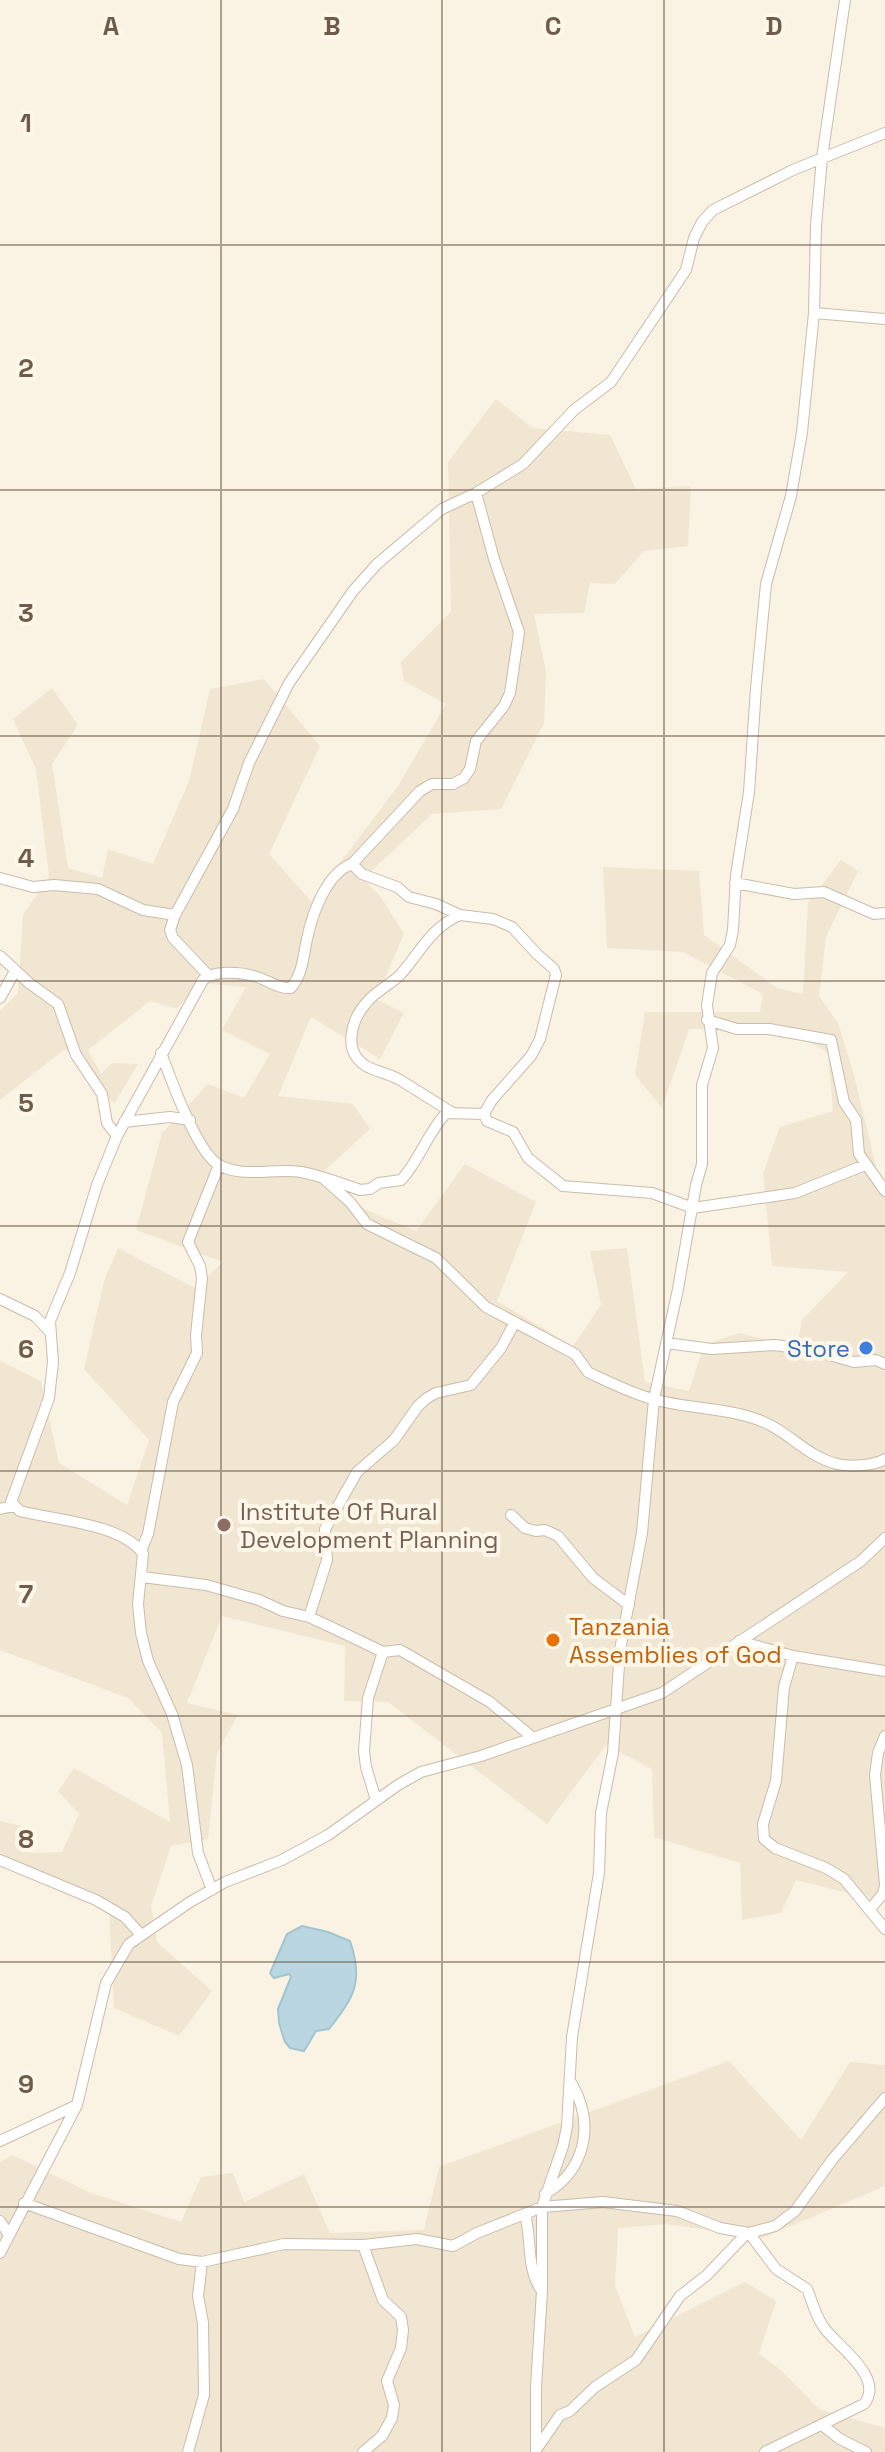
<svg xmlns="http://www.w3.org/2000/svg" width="885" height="2452" font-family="'Space Grotesk',sans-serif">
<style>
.residential{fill:#f1e6d2}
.water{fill:#bad7e1;stroke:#a1c5d2;stroke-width:2}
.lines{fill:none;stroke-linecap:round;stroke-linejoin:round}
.minor-casing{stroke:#c9bcab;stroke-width:12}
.minor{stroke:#fff;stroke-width:10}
.grid{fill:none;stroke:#6f5c4c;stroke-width:2;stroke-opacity:0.55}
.shop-dot{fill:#3f7fe0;stroke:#fdf7e9;stroke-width:3}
.education-dot{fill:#8d6e63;stroke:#fdf7e9;stroke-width:3}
.food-dot{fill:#e8710a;stroke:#fdf7e9;stroke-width:3}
.labels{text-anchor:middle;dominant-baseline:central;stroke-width:8;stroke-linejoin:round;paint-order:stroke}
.shop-label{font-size:24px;fill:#366cbe;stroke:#fdf7e9;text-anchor:end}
.education-label{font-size:24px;fill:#785e54;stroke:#fdf7e9;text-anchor:start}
.food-label{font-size:24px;fill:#c56008;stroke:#fdf7e9;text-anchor:start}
.grid-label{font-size:26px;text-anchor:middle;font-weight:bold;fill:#6f5c4c;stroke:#fdf7e9;stroke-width:8;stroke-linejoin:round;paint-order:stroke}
</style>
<rect width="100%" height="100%" fill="#faf3e3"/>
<!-- residential -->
<path class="residential" d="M496,399l37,29 77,7 26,54 55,-3 -3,60 -44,5 -29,33 -25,-1 -6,30 -50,1 12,57 -2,52 -43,86 -69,5 -69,65 18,18 23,37 -28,65 28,14 -24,46 -69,-42 -33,79 75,8 17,25 -51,47 45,33 52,22 49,-67 71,38 -39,99 76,45 28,-41 -11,-54 37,-3 18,134 44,9 15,-46 35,-12 58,14 5,-27 46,-48 -76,-6 -9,-93 17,-46 53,-16 -5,-58 -37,-22 -102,-2 -27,79 -27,-33 10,-63h115l3,-18 -80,-42 -76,-4 -4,-81 96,4 5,64 73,53 26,6 5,-91 33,-43 17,11 -32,66 -7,59 19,27 16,52 29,121h2v706l-89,-22 -15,33 -39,7 -2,-57 -86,-26 -2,-68 -46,-24 -59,79 -159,-122 -44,-1 1,-55 -123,-30 -35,87 51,12 -21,38 -9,86 -37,7 -20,60 6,36 55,49 -33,45 -65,-28 -5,-97 -109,-58v-32l31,7 -2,25 33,-1 17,-38 -21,-23 16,-23 96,54 -8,-89 -34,-35 -128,-48v-289l41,20 18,82 68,42 22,-65 -65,-71 20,-88 14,-33 77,40 28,-26 -87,-32 26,-97 46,-49 36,14 26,-44 -48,-24 24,-43 -47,-4 -22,26 -27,-8 -62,49 13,24 11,-11 26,1 -24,40 -49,-55 -65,51v-89l18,-18 5,-78 26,-39 -13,-107 -23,-50 39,-31 26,37 -26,39 16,104 34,10 6,-29 45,15 36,-83 21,-92 54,-10 56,67 -51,108 42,47 87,-115 48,-82 -42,-23 -3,-19 50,-50 -3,-150z
M729,2061l72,79 49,-78 35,3v121l-122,52 -98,-14 -47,4 -3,58 20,51 110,-55 31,19 -17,53 22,16 38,39 66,19v24h-885v-290l12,-7 79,38 90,29 20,-45 32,-4 11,29 60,-28 26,59 94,-3 15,-63z"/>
<!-- water -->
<path class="water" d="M302,1926l26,6 22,9c14,41 4,56 -21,88l-13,2 -12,20 -14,-3 -5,-6 -6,-19 -1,-14 13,-32 -2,-3 -15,4 -4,-5 17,-39z"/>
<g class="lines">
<defs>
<path id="minor" d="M814,313l71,6
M352,864l68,-73 12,-7h21l11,-6 6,-9 6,-28 28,-35 6,-13 9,-61 -25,-73 -18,-66
M0,878l33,9 21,-2 44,4 45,21 32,5
M735,883l59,11 30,-2 50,22 11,-1
M0,956l29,27 29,21 18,51 26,39 5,29 10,13
M208,975l-35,-37 -3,-8 5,-15 58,-106 16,-46 40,-80 64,-92 24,-27 65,-55 34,-16 47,-29 51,-54 37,-28 75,-112 8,-32 8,-16 11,-12 82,-41 90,-36
M0,998l15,-27
M707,1020l30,9h32l62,11 13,62 12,18 3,34 26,37
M161,1053c10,26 34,94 55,110 25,17 58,4 85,9 20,4 40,11 59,18l10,-1 9,-6 22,-3c18,-19 26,-46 45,-67l38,1
M453,1113c-18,-11 -35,-22 -53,-33 -10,-6 -23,-8 -34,-14 -24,-15 -15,-46 1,-64 9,-11 23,-17 33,-27 20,-22 31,-48 60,-60
M124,1122l46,-5 20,3
M323,1178l27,24 17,22 69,34 50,49 89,47 13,18 8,4c18,8 37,18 57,23 34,10 70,8 103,20 31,10 49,37 81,45 13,3 36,2 48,-5
M0,1299l35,17 15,16
M666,1343l46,6 63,-4 40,6 39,11 22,-2 9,4
M0,1509l13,-3
M511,1515l14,13 11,3 9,-1 13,6 35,42 36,27
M141,1551l7,-17 25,-132 24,-49 -1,-18 6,-57 -2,-12 -12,-24 31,-77
M142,1577l64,8 53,15 24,11 26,6 24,11 50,24 17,-2 90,52 42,35
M309,1617l18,-57 -2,-31 32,-57 37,-32 24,-34 9,-8 9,-5 35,-8 30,-37 14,-26
M739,1641l54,15 92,15
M793,1656l-9,31 -8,94 -13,43 1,15 11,9 51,20 18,11 41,50
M376,1800l-10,-33 -2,-16 4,-53 15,-46
M0,1860l96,40 29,17 16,18
M212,1890l-14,-37 -11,-88 -15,-51 -24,-53 -7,-28 -3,-29 5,-50c-20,-30 -88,-34 -123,-43l-9,-9 38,-104 4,-36 -3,-41 20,-48 27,-88 20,-49 86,-156c10,-10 37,-8 51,-4 13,3 23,13 37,12 12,-15 12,-31 16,-49 5,-24 19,-66 45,-75l10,10 35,13 12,10 27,7 24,11 33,4 19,8 25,27 17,15 2,6 -16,64 -9,17 -39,44 -8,14 3,7 26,11 15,26 35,28 89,7 41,15 102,-15 70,-28
M869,1910l14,-16 2,-9 -10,-110 3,-22 7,-17
M0,2141l77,-36
M545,2194c41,-24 50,-70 27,-110
M24,2203l155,56 23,3 82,-18 79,1 54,-6 36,7 24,-13 65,-26 61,-5 74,9 43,17 29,5 26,-7 20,-15 37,-51 53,-62
M525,2214c7,26 1,56 17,77
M0,2221l9,14
M749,2233l27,36 31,20c6,14 8,27 18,40 14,18 60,49 39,75l-99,48
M363,2245l20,55 18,17 2,13 -2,18 -14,33 7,24 -2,13 -10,18 -19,16
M0,2253l77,-148 29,-122 23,-39 61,-42 35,-20 57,-22 46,-25 70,-50 23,-13 60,-16 181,-63 199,-132 24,-23
M822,2425l18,14 26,13
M538,2447l22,-32 10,-4 25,-24 41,-27 44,-64 27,-21 40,-42
M188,2452l16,-57 -1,-72 -5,-27 4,-34
M536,2452v-65l6,-96v-84l21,-61 4,-19 5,-90 27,-164 2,-60 12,-60 7,-103 22,-117 12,-134 24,-110 18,-104 6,-21v-79l11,-37 -6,-43 5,-32 18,-28 3,-15 3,-55 13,-83 7,-104 10,-104 25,-88 11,-64 12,-119 2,-87 6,-68 23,-158"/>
</defs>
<!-- minor casing -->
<use href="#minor" class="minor-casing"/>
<!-- minor -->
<use href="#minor" class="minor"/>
</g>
<!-- grid -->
<path class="grid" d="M221,0v2452M442,0v2452M664,0v2452M0,245h885M0,490h885M0,736h885M0,981h885M0,1226h885M0,1471h885M0,1716h885M0,1962h885M0,2207h885"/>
<!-- markers -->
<circle class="shop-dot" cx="866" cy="1348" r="8"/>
<circle class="education-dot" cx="224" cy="1525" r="8"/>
<circle class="food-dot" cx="553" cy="1640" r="8"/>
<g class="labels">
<!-- shop labels -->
<g class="shop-label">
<text x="850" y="1348">Store</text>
</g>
<!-- education labels -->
<g class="education-label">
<text x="240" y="1511">Institute Of Rural<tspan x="240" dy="28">Development Planning</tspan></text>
</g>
<!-- food labels -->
<g class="food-label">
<text x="569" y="1626">Tanzania<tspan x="569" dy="28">Assemblies of God</tspan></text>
</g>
</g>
<g class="grid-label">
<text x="111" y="35">A</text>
<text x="332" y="35">B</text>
<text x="553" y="35">C</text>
<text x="774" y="35">D</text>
<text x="26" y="132">1</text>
<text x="26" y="377">2</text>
<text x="26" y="622">3</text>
<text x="26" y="867">4</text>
<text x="26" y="1112">5</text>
<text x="26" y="1358">6</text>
<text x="26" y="1603">7</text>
<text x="26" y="1848">8</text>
<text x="26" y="2093">9</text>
</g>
</svg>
